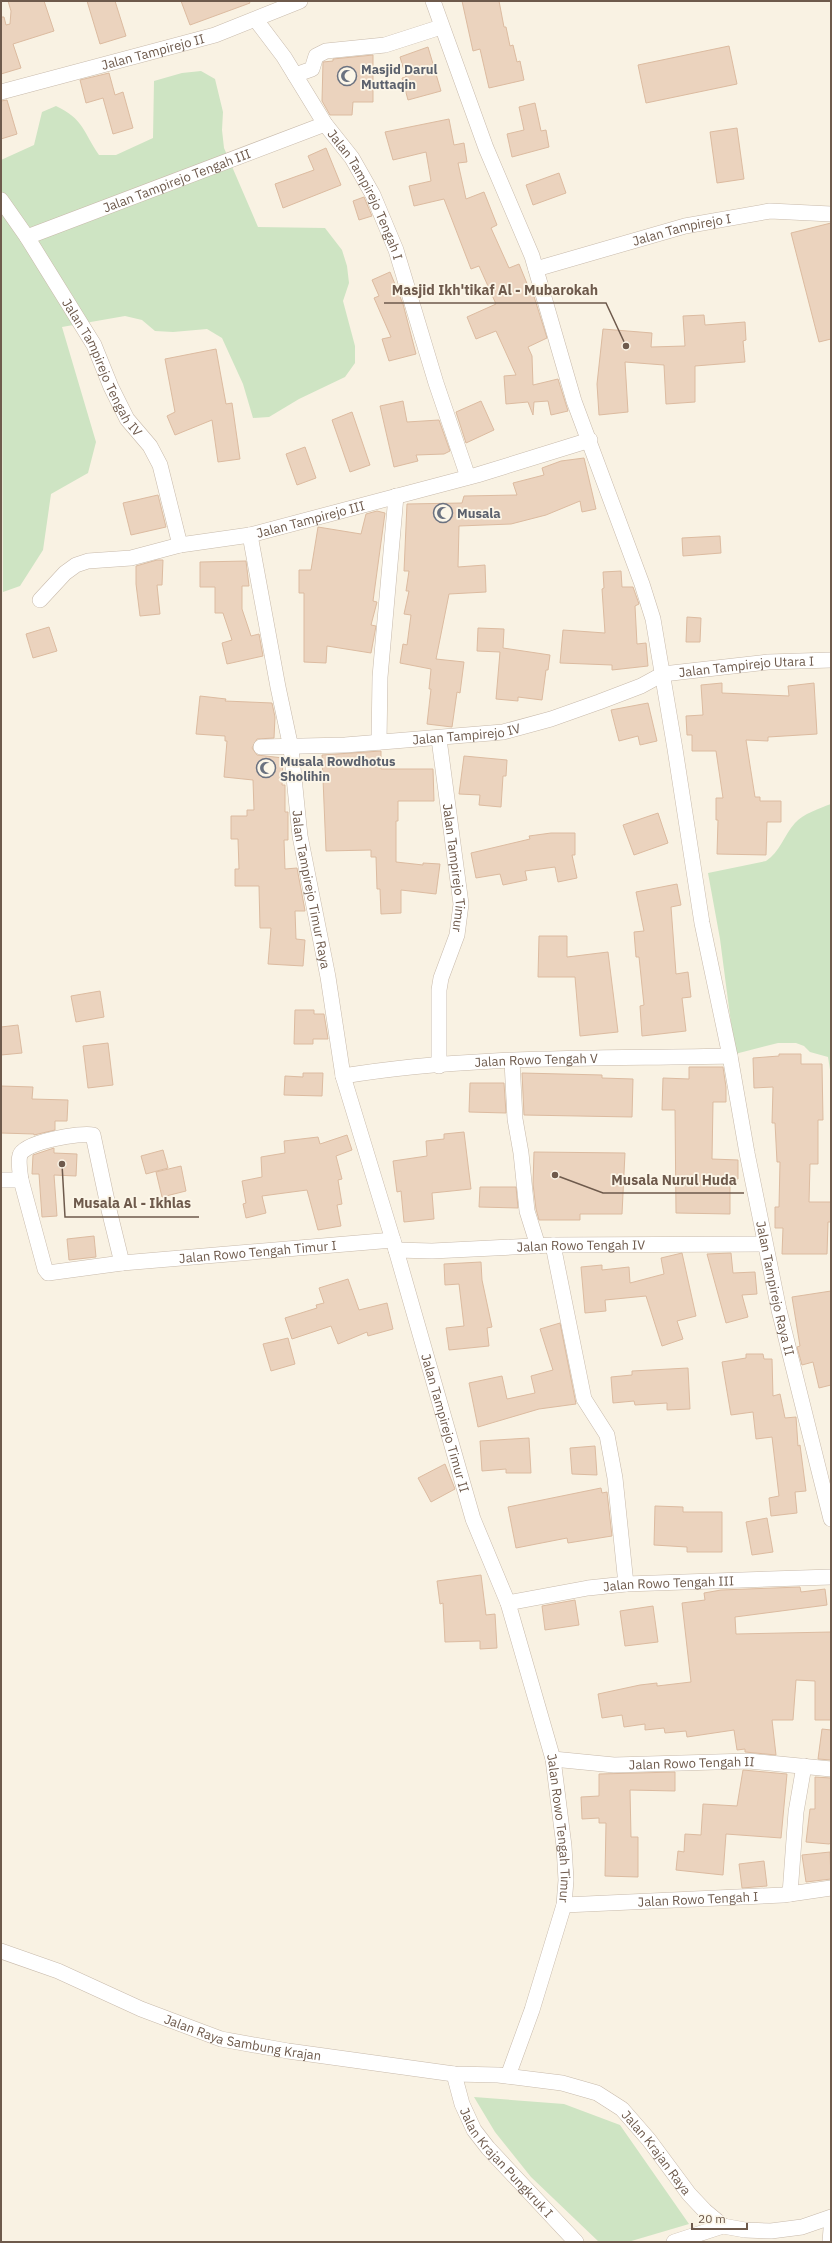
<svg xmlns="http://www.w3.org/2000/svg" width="832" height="2243" font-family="'IBM Plex Sans',sans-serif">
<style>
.green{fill:#cee4c3}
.building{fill:#ebd3be;stroke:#dcbba0}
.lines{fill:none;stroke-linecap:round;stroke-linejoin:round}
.street-casing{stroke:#c8baab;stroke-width:16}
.street{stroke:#fff;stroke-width:15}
.labels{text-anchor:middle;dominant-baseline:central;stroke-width:3.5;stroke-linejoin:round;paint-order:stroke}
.street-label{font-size:13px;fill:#6e5a4c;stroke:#fcf6e8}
.worship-label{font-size:13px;font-weight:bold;fill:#5b616d;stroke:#fcf6e8;text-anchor:start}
.leader{fill:none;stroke:#6e5a4c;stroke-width:1.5}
.callout-dot{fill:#6e5a4c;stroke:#fcf6e8;stroke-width:1.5}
.callout-label{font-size:14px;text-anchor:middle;font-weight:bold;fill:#6e5a4c;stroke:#fcf6e8;stroke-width:3.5;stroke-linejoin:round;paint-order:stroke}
</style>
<rect width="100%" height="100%" fill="#f9f2e3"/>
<!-- green -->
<path class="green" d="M201,71l14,8 8,33 -1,18 2,18 34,79 67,1 17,22 5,16 2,17 -6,18 12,45v17l-10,14 -46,22 -30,18 -16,1 -10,-34 -21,-46 -15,-9 -34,3 -18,-1 -13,-11 -17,-4 -63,11 34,115 -8,31 -37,21 -8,56 -23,36 -17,6 -2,-432 33,-15 8,-33 14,-6c28,13 27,26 43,49h17l37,-17 1,-57 28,-8z
M831,804v272l-3,-19 -18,-5 -6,-6 -8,-3h-18l-43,11 -15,-115 -12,-66 58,-12c14,-9 18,-26 29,-38 8,-9 25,-15 36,-19z
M474,2097l90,7 56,21 69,99 -61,18h-29l-68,-65 -36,-45z"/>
<!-- building -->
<path class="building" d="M8,1h36l10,30 -41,13 8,24 -20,6v-57h3l2,8 4,-1 1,-13z
M87,1h28l11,35 -26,8z
M181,1h68l1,2 -60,22z
M462,1h37l5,26h2l4,19 3,-1 4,17 3,-1 4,19 -35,8 -9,-39 -7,2z
M729,46l8,38 -91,19 -8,-38z
M428,47l13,44 -33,9 -6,-22 4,-1 -6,-20z
M373,55v47h-20l-1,13h-22l-8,-14 1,-39 10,-1v-2z
M109,73l6,22 8,-3 10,36 -20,6 -10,-36 -17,5 -6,-23z
M7,100l10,34 -16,5v-38z
M535,103l6,28 5,-1 3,17 -37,10 -5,-23 17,-4 -5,-23z
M449,119l5,26 10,-2 3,19 -9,1 8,36 18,-7 13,33 -6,3 18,40 10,-4 11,27 2,-1 15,48 -19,9 4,9 1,29 25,-6 10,32 -17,4 -3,-14 -14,1 -1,13 -5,-13 -22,2 -2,-28 12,-1 -20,-44 -20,8 -9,-22 29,-13 -17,-38 -8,3 -27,-70 -30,7 -5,-20 22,-5 -5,-29 -33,8 -8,-28z
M737,128l7,51 -27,4 -7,-51z
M326,148l15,37 -58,23 -8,-24 39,-14 -6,-14z
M559,173l7,20 -33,12 -7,-20z
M364,197l8,19 -13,4 -6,-19z
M831,223v116l-12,3 -28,-109z
M390,272l13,32 13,50 -27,7 -7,-22 9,-2 -17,-39 5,-2 -7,-16z
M704,315l1,10 40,-3 1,18 -3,1 2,21 -50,4v36l-29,2 -2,-39 -39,-3 3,50 -29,3 -2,-31 6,-55 49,4 -1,14 34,-1 -2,-30z
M216,349l10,55 6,-1 8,56 -22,3 -6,-42 -37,15 -8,-19 8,-4 -10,-53z
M403,401l4,21 32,-2 11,31 -6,3 -28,1 2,6 -24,6 -14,-61z
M481,401l13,29 -28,13 -10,-31z
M352,412l18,53 -20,7 -18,-52z
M305,447l11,31 -19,7 -11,-31z
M584,458l12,51 -14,3 -2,-11 -34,14 -35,9 -52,2 -1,41 27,-2 1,27 -37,2 -13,65 28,3 -4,31 -3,-1 -5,35 -25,-3 4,-35h-2l2,-20 -31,-6 3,-19 4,1 4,-30 -7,-1 5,-23h-3l3,-20h-5l3,-67 55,-1 2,-7 53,-1 -4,-12 31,-8 -2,-7 19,-7z
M158,495l8,32 -35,8 -8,-32z
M377,511l8,2 -12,88 4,1 -6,23 5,1 -5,27 -44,-7 -1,17 -22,-1v-69h-5v-23h12l7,-43 43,7 5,-20z
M720,536l1,17 -38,3 -1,-18z
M157,560h6l-1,25h-5l3,29 -20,2 -4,-32v-18z
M246,561l3,25h-7v23l9,27 8,-2 4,22 -36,8 -5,-21 10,-3 -9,-27h-8v-26h-15v-25z
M621,571l1,16h11l6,17 -4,2 2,38 9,-1 2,23 -36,4v-5l-52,-2 3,-33 42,3 -3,-44 2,-1 -1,-16z
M687,617l14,1 -1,24h-14z
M49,627l8,24 -24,7 -7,-24z
M478,628l26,1 -1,19 47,7 -2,15h-2l-4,30 -24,-3v4l-22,-2 4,-47 -23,-1z
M722,683v10l67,3 -1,-10 26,-3 3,51 -49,3v4l-22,-1 9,57h5v4h21v21h-14l-1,33 -49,-1 1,-34h-2v-22h7l-7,-47h-24v-16h-5l-1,-19 17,-1 -2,-30z
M200,696l26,3 -1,2 47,2 3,14 -1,21 -17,1 -5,9 5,7 26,3 -1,27h3v27h3v28h-4l1,29 12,-1 7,37 1,6h-10l1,28 9,1 -2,26 -35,-2 3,-36h-11l-1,-42h-24v-17h4l-1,-30h-7v-23h16v-6h7l-1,-30 -29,-3 3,-36h-2v-5l-29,-2z
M648,703l9,38 -17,4 -2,-9 -19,5 -8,-31z
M381,751v18h52l1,32h-36v20h-2v41l27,3v-2l17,1 -4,30 -35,-4v23l-20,1 -1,-25h-3l-1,-32h-5v-7l-45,1 -4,-96z
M464,756l43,4 -1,16h-3l-2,31 -22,-2 1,-10 -21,-1z
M658,813l10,30 -34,12 -11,-30z
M551,833h24v22h-3l5,23 -19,4 -3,-15 -30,4 2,9 -24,5 -3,-11 -24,4 -5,-25 59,-14 -1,-3z
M677,884l4,21 -10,2 5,67 12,-2 3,25 -9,1 4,33 -44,5 -2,-30 4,-1 -5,-48h-3l-2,-25 10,-1 -8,-39z
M539,936h28v21l41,-5 10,80 -38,4 -5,-59h-37z
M100,991l4,26 -28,5 -5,-26z
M295,1010h19v4h10l4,25h-15v5h-19z
M18,1025l4,28 -21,2v-28z
M108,1043l5,42 -25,3 -5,-42z
M779,1054h22v10h21l1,56h-5v44h-8l-1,38h22v20h-3l-1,32h-45l1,-26h-8v-21h4l1,-45h-3l-2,-39h-3l1,-36 -19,1 -1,-30 26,-2z
M689,1067h34l3,20v15h-13l-1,57 26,1v19h-8v35l-54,-1 -1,-103h-13l1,-32 26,1z
M303,1073h20l-1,23 -38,-1 1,-19 18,1z
M522,1073l80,2v3l31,1 -1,38 -108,-2z
M470,1083h34l2,30 -37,-1z
M1,1086l32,1 -1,12 36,1 -1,21h-12v9l-21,5v-1l-33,-1z
M464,1132l7,57 -39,4 2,26 -30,3 -3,-31 -4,1 -4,-31 34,-5 -1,-15 18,-2v-5z
M347,1135l5,15 -16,6 6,23 -4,1 4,24 -5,1 4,21 -23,4 -11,-40 -45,6 4,17 -20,5 -3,-14 3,-1 -4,-22 20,-4 -1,-20 24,-4 -1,-12 34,-4 2,7z
M54,1148v5l23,1 -1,22 -22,-1 3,41 -15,1 -3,-43h-7l1,-19z
M163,1150l5,18 -22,6 -5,-18z
M534,1152l91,1 -3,61h-42v6h-41l-3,-11 -3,-25z
M181,1166l5,25 -24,6 -6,-25z
M480,1187h36l2,21 -39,-1z
M94,1236l2,21 -27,3 -2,-21z
M682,1253l14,63 -19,5 6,18 -21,7 -16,-50 -41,4 1,11 -21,2 -4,-46 21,-2v5l27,-3 1,16 34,-9 -3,-16z
M731,1253l2,20 22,-1 2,22 -15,1 6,22 -22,6 -19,-69z
M481,1262l1,18 10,47 -5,1 2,18 -40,4 -3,-22 18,-2 -5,-42 -14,1 -1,-21z
M348,1279l11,31 28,-7 6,26 -25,7 -1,-4 -29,12 -7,-18 -39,13 -7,-21 32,-10 -1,-3 8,-2 -5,-15z
M831,1291v94l-12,3 -6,-26 -11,3 -5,-18 3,-1 -8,-49z
M560,1323l16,81 -37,5 -61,18 -9,-44 33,-7 5,23 28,-6 -4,-17 22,-6 -13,-41z
M288,1338l7,26 -24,7 -8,-27z
M746,1354h17l1,5h8l1,37 7,-2 5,24 11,-1 2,29 2,-1 6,46 -11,1 2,21 -26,3 -2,-18 10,-2 -7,-59 -16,2 -3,-27 -22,3 -9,-53 24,-4z
M688,1368l2,41 -23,1v-7l-32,2 -1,-4 -21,2 -2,-26 21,-2v-4z
M529,1438l2,35h-25v-4l-24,2 -2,-30z
M595,1446l2,29 -25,-1 -2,-26z
M445,1464l10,25 -24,13 -13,-24z
M601,1488l1,5 5,-1 5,44 -44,7 -1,-5 -51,10 -8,-41z
M655,1506l28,1v5h39v40h-35v-5l-33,-2z
M767,1518l6,34 -21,3 -6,-33z
M481,1575l5,40 9,-1 2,34 -17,1v-8l-35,1 -2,-39 -3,1 -3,-23z
M800,1587l1,5 24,-3 2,16 -92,12 1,17 95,-2v88h-16v-39l-19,-1 -3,40h-21l4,35 -31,-3v-3l-8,1 -3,-20 -47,7 -1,-6 -21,2 -1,-5 -19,2v-6l-21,3 -2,-12 -20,3 -4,-24 42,-9 17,-2v3l34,-4 -9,-79 23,-3 -1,-7 17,-3z
M575,1600l4,25 -34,5 -3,-24z
M653,1606l5,36 -33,4 -5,-35z
M822,1729l9,1v30l-13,-1z
M743,1770l44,4 -6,64 -55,-4 -3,41 -47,-5 2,-19 6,1 1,-18 16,1 2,-31 34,2z
M675,1772v19l-45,-1 1,47h7v40l-33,-1 1,-53h-7v-5l-17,1 -1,-22 18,-1v-22z
M815,1777l16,1v65l-2,1 -23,-2 4,-33h5z
M830,1852l1,27 -25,3 -4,-27z
M764,1861l3,25 -25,2 -3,-24z"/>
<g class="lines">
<defs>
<g id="street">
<path id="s1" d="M433,1l53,147 46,108 42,145 68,183 11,35 22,130 27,174 28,133 17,97 32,157 52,209"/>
<path id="s2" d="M256,20l28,37 41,67 27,34 21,37 23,55 40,133 32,94"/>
<path d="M295,75l17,-6 4,-13 10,-5 59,-6 56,-18"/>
<path id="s3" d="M1,92l214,-57 85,-34"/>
<path id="s4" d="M1,200l26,37 67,108 17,42 16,32 23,27 10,19 20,80"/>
<path id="s5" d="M27,237l298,-113"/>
<path id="s6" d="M536,269l149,-43 85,-15 61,3"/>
<path id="s7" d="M250,535l28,152 13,61 9,88 28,141 15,99 53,174 77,269 35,84 45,156 11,87 2,34 -2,25 -32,105 -24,66"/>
<path id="s8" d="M40,600l25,-27 11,-8 12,-4 43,-3 49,-13 70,-10 227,-60 113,-35"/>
<path id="s9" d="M439,739l22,165 -4,31 -16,43 -2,12v76"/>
<path d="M379,742l1,-65 16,-181"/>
<path id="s10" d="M261,747l84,-2 158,-13 48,-13 48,-17 42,-16 22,-12 105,-12 63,-2"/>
<path d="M512,1061l3,58 6,34 6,58 11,35"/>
<path id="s11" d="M343,1076c127,-21 258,-17 387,-20"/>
<path id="s12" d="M1,1180h20l24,89 3,4 74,-10 271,-23"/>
<path d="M21,1180c-1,-7 -3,-19 -1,-25 4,-13 61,-23 73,-20l16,75 13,53"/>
<path d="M553,1245l31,154 23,36 8,43 11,106"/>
<path id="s13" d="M396,1250l36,1 121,-6 212,-1"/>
<path id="s14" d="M508,1603l80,-15 38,-4 205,-7"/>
<path id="s15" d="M553,1759l61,6 135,-4 82,8"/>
<path d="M790,1894l6,-82 8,-46"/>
<path id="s16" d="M564,1905l219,-10 48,-7"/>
<path id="s17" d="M1,1951l57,20 83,38 80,30 67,12 166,23 44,1 64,8 35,10 25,16 27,31 40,54 16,17 18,15 22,4 26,1 31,-4 29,-10"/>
<path id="s18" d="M454,2074l8,30 12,26 14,18 88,94"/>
<path d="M674,2242l49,-16"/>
<path d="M830,2242l1,-13"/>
</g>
</defs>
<!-- street casing -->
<use href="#street" class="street-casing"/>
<!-- street -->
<use href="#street" class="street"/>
</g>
<!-- icons -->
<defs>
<symbol id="mosque-ring" viewBox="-11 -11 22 22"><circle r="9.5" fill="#fcf6e8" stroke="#6b7280" stroke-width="1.5"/><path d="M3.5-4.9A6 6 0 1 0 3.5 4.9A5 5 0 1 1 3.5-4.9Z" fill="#6b7280"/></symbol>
</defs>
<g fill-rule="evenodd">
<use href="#mosque-ring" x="336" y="65" width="22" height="22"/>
<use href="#mosque-ring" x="432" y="502" width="22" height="22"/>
<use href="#mosque-ring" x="255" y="757" width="22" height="22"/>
</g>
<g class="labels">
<!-- street labels -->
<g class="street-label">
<text stroke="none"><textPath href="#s3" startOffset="157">Jalan Tampirejo II</textPath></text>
<text stroke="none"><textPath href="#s5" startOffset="160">Jalan Tampirejo Tengah III</textPath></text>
<text stroke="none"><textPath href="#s2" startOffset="207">Jalan Tampirejo Tengah I</textPath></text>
<text stroke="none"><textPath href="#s6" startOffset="151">Jalan Tampirejo I</textPath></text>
<text stroke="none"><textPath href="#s4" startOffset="196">Jalan Tampirejo Tengah IV</textPath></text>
<text stroke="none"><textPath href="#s8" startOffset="290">Jalan Tampirejo III</textPath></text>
<text stroke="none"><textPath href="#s10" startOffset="497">Jalan Tampirejo Utara I</textPath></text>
<text stroke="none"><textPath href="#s10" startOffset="206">Jalan Tampirejo IV</textPath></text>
<text stroke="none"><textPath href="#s9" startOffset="130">Jalan Tampirejo Timur</textPath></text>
<text stroke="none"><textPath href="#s7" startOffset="360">Jalan Tampirejo Timur Raya</textPath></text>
<text stroke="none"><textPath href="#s11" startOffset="194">Jalan Rowo Tengah V</textPath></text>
<text stroke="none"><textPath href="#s13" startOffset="185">Jalan Rowo Tengah IV</textPath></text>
<text stroke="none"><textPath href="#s12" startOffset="328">Jalan Rowo Tengah Timur I</textPath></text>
<text stroke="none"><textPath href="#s1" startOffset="1337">Jalan Tampirejo Raya II</textPath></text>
<text stroke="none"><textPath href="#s7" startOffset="911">Jalan Tampirejo Timur II</textPath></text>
<text stroke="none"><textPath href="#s14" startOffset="162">Jalan Rowo Tengah III</textPath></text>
<text stroke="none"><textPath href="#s15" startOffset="139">Jalan Rowo Tengah II</textPath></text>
<text stroke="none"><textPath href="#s7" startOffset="1334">Jalan Rowo Tengah Timur</textPath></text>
<text stroke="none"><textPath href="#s16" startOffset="134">Jalan Rowo Tengah I</textPath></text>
<text stroke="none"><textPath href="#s17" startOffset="258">Jalan Raya Sambung Krajan</textPath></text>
<text stroke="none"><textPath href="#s17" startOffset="703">Jalan Krajan Raya</textPath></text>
<text stroke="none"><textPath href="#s18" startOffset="105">Jalan Krajan Pungkruk I</textPath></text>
</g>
<!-- worship labels -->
<g class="worship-label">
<text x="361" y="69">Masjid Darul<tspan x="361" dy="15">Muttaqin</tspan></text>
<text x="457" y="513">Musala</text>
<text x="280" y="761">Musala Rowdhotus<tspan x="280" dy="15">Sholihin</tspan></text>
</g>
</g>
<!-- callouts -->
<path class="leader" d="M626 346L606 303H384M555 1175L603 1193H744M62 1164L65 1217H199"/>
<g class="callout-dot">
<circle cx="626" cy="346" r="4"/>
<circle cx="555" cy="1175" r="4"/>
<circle cx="62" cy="1164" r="4"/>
</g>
<g class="callout-label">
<text x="495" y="295">Masjid Ikh'tikaf Al - Mubarokah</text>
<text x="674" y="1185">Musala Nurul Huda</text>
<text x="132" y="1208">Musala Al - Ikhlas</text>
</g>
<!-- border -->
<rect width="832" height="2243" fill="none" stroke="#6e5a4c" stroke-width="4"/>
<!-- scale -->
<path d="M692 2223v6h55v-6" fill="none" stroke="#6e5a4c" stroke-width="2"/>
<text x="698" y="2223" font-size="12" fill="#6e5a4c" stroke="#fcf6e8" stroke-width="3" paint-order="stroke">20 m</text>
</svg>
